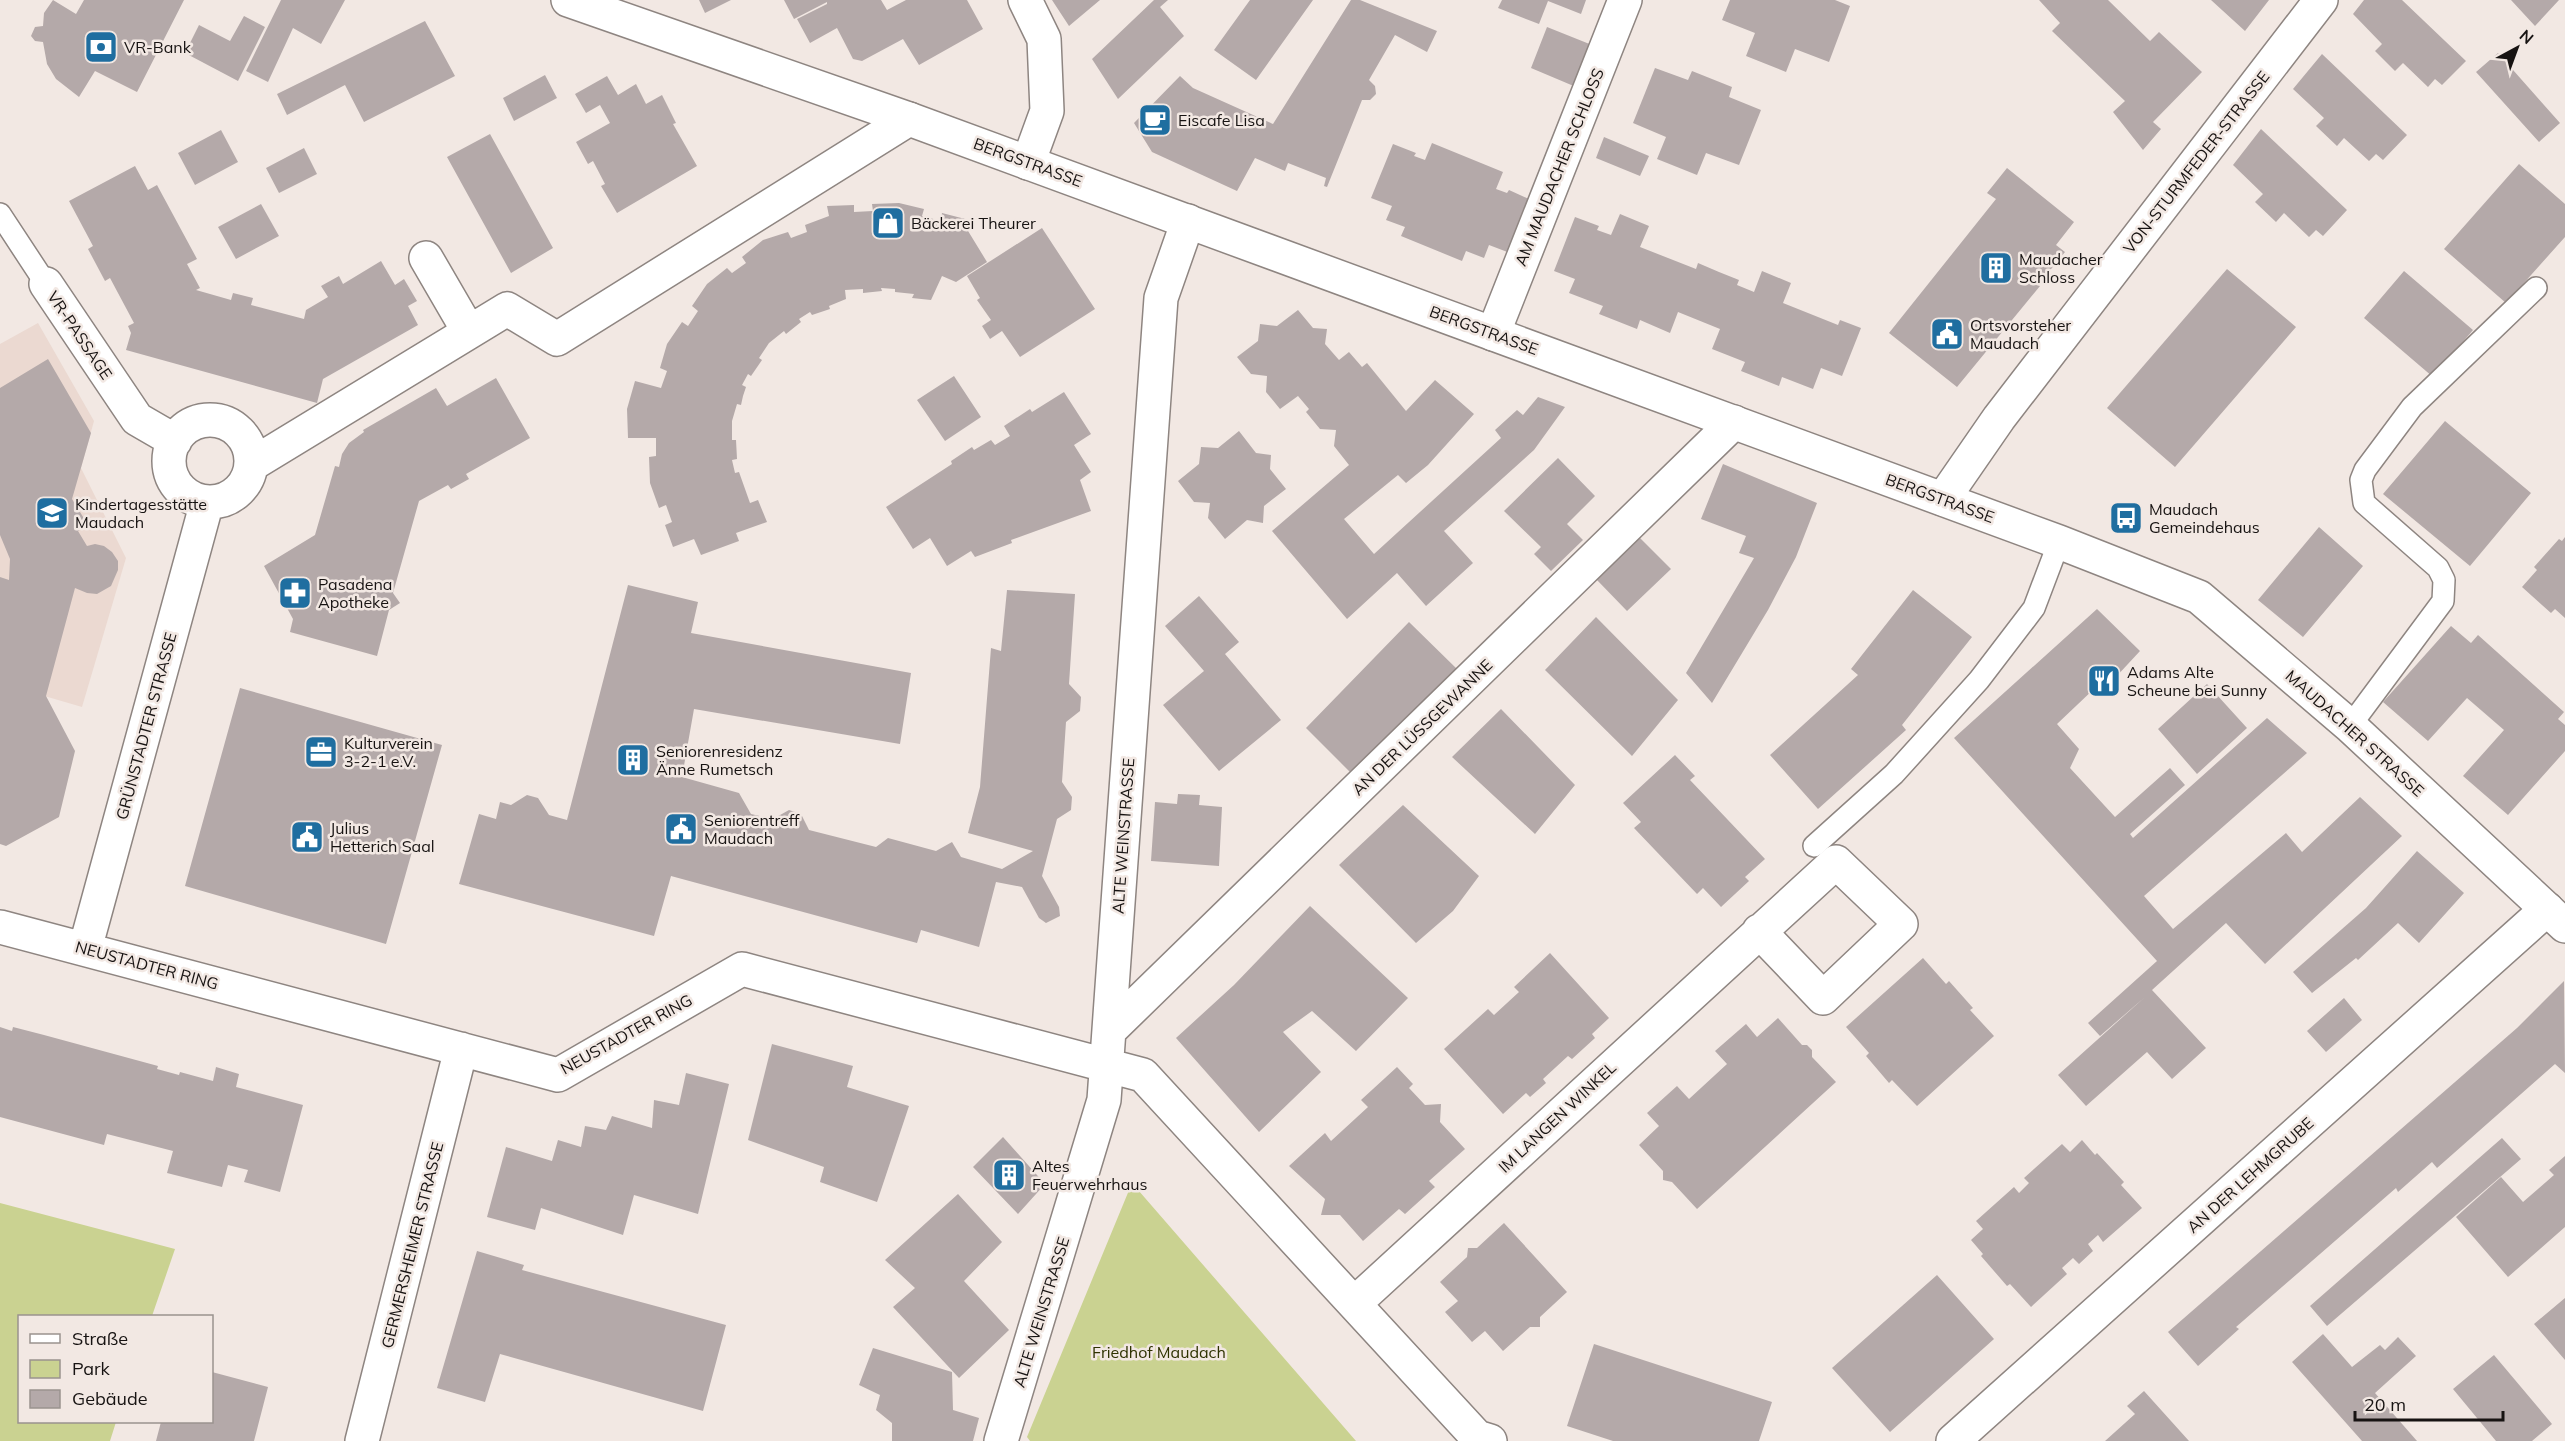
<svg xmlns="http://www.w3.org/2000/svg" width="2565" height="1441" font-family="Mulish,sans-serif">
<style>
.built{fill:#ebd9d1}
.green{fill:#cad291}
.building{fill:#b4a9a9}
.lines{fill:none;stroke-linecap:round;stroke-linejoin:round}
.lane-casing{stroke:#8e8581;stroke-width:24}
.street-casing{stroke:#8e8581;stroke-width:36}
.secondary-casing{stroke:#8e8581;stroke-width:36}
.lane{stroke:#fff;stroke-width:21}
.street{stroke:#fff;stroke-width:33}
.secondary{stroke:#fff;stroke-width:33}
.labels{text-anchor:middle;dominant-baseline:central;stroke-width:5;stroke-linejoin:round;paint-order:stroke}
.poi-label{font-size:16px;fill:#171312;stroke:#f2e8e3;text-anchor:start}
.street-label{font-size:16px;fill:#171312;stroke:#f2e8e3}
.park-label{font-size:16px;fill:#2e3200;stroke:#f2e8e3}
</style>
<rect width="100%" height="100%" fill="#f2e8e3"/>
<!-- built -->
<path class="built" d="M38,323l56,98 -13,47 45,90 -44,149 -82,-24v-339z"/>
<!-- green -->
<path class="green" d="M1132,1183l224,258h-326l-3,-4z
M0,1203l175,46 -23,67h-132v106h96l-6,19h-110z"/>
<!-- building -->
<path class="building" d="M53,0l23,14 8,-14h100l-47,92 -42,-21 -16,26 -23,-18 -9,-15 -4,-22 -8,-1 -4,-5 4,-9 8,-1 1,-13z
M281,0h64l-24,44 -28,-16 -25,54 -22,-11z
M699,0h32l-26,13z
M784,0h97l6,10 19,-10h61l16,29 -64,36 -16,-26 -41,22 -9,-2 -16,-31 -27,15 -13,-24 30,-15v-2l-33,17z
M1052,0h48l-31,26z
M1154,0h14l-8,7 24,29 -66,63 -26,-40z
M1250,0h63l-57,80 -42,-30z
M1351,0h9l77,31 -10,21 -32,-17 -26,45 6,6 1,8 -6,6h-8l-35,87 -3,-1 2,-8 -38,-15 -3,8 -30,-13 -18,33 -85,-39 -18,-29 46,-47 13,12 80,36z
M1502,0h84l-5,14 -33,-13 -9,23 -41,-16z
M1730,0h105l15,6 -21,56 -34,-13 -9,23 -40,-16 9,-23 -33,-13z
M2039,0h69l42,41 9,-9 43,40 -49,50 8,7 -18,21 -30,-38 12,-11 -73,-70 8,-8z
M2211,0h58l-24,31z
M2364,0h38l64,61 -24,24 -7,-6 -7,8 -25,-24 -8,8 -20,-20 7,-7 -29,-30z
M2511,0h48l-24,26z
M244,16l21,11 -27,54 -53,-28 14,-28 31,16z
M425,21l30,55 -91,46 -19,-37 -58,30 -10,-21z
M1547,27l45,18 -16,42 -45,-19z
M2498,53l62,70 -21,19 -63,-70z
M2322,54l85,81 -24,25 -7,-6 -7,7 -25,-23 -7,8 -21,-20 8,-8 -31,-29z
M1655,68l33,12 4,-9 40,16 -3,10 32,13 -22,55 -33,-12 -9,22 -40,-16 9,-22 -33,-14z
M545,75l12,23 -43,23 -11,-23z
M607,76l11,19 18,-11 10,20 16,-9 14,28 -3,1 24,42 -80,47 -16,-27 4,-2 -12,-23 -5,3 -12,-22 34,-19 -10,-18 -14,8 -11,-19z
M2261,129l86,81 -24,26 -7,-6 -7,7 -25,-24 -8,9 -21,-20 8,-8 -30,-29z
M221,130l17,32 -43,23 -17,-32z
M490,134l63,114 -42,25 -64,-116z
M1604,137l45,19 -9,20 -44,-18z
M1432,143l71,29 -7,17 11,4 2,-3 22,10 -21,53 -21,-8 -5,13 -18,-7 -4,10 -61,-25 4,-9 -19,-7 6,-14 -21,-8 22,-54 23,9 -2,3 11,4z
M304,148l13,26 -38,19 -13,-25z
M2519,164l46,40v33l-59,66 -62,-54z
M135,166l13,24 9,-5 40,74 -10,5 13,24 -4,2 35,10 2,-7 20,5 -2,7 53,14 2,-9 22,-13 -7,-11 18,-10 4,8 38,-23 14,24 9,-6 13,22 -9,5 10,19 -95,54 -6,24 -191,-53 5,-17 -3,-7 6,-3 -24,-45 -5,3 -17,-32 5,-3 -24,-45z
M2007,168l67,54 -18,23 9,7 -27,33 2,1 -83,101 -68,-54 107,-134 -9,-6z
M899,203l25,6 -2,7 19,5 1,-8 27,7 -4,6 22,36 -31,20 -14,-6 -11,24 -19,-2 2,-4 -19,-2v-3l-14,-1 1,3 -19,2v-4l-18,1 1,9 -17,7 1,3 -18,6 -2,-3 -11,7 2,3 -15,12 -2,-3 -15,12 -10,15 3,2 -11,16 -3,-2 -6,11 4,2 -3,9 -2,9 -4,-1 -5,17v19h4l1,19 -5,1 3,13 4,-1 11,31 8,-3 9,22 -31,11 3,8 -38,14 -7,-16 -21,8 -8,-22 7,-3 -6,-17 -7,3 -9,-25 -1,-26 7,-1v-18h-28l-1,-29 8,-28 26,7 6,-17 -7,-3 7,-24 15,-22 6,4 10,-15 -6,-5 15,-22 20,-16 5,5 14,-10 -4,-6 21,-17 25,-8 3,6 16,-6 -2,-7 24,-9 -2,-10 27,-1v7l19,-1 -1,-7z
M261,204l18,32 -43,23 -18,-32z
M1620,214l29,12 -9,21 56,22 2,-6 21,9 20,8 -2,5 17,7 8,-21 29,12 -8,20 55,22 2,-5 21,8 -19,48 -21,-8 -8,21 -31,-12 -3,9 -38,-15 4,-9 -33,-13 8,-20 -42,-17 -8,21 -30,-13 -3,9 -38,-15 4,-8 -34,-13 6,-14 -21,-8 21,-54 24,9 -2,4 14,5z
M1042,228l53,81 -75,48 -18,-26 -12,8 -8,-13 9,-6 -14,-20 3,-2 -13,-22z
M2227,269l69,58 -121,140 -68,-59z
M2404,271l69,59 -40,47 -69,-59z
M1298,310l15,18 14,1 -2,15 14,16 10,-8 13,15 5,-4 39,48 29,-31 39,34 -46,51 -22,18 -8,-8 -54,44 30,35 127,-116 -6,-8 22,-20 6,5 15,-18 27,10 -31,43 -90,81 29,32 -47,43 -29,-33 -50,46 -75,-88 77,-66 -15,-19 2,-16 -16,-1 -14,-17 3,-3 -11,-13 -18,13 -14,-17 1,-16 -16,-2 -14,-17 21,-16 2,-17 17,2z
M48,359l43,74 -19,66 16,26 -10,6 9,15 8,-2 9,2 8,6 6,9v9l-7,16 -14,8 -10,-1 -12,-5 -29,108 29,55 -16,66 -53,29 -6,-2v-267l9,3 1,-21 -10,-24v-147z
M954,376l27,41 -36,24 -28,-41z
M496,378l34,60 -64,36 3,5 -18,10 -3,-4 -29,16 -26,92 7,10 -11,7 -12,46 -87,-24 3,-13 -29,-53 51,-31 20,-69 4,1 3,-13 7,-11 15,-11 -1,-2 73,-42 11,18z
M1064,392l27,42 -17,11 17,27 -11,8 11,31 -80,29 1,3 -37,14 -4,-6 -24,15 -17,-28 -17,11 -27,-42 66,-43 -1,-3 21,-14 2,3 17,-10 4,5 15,-9 -6,-10 26,-17 2,3z
M2445,421l86,72 -61,73 -87,-72z
M1239,431l17,22 15,2 -1,14 16,20 -22,17 -1,17 -16,-3 -22,19 -17,-21 2,-15 -16,-1 -16,-21 21,-17 2,-17 17,1z
M1558,458l37,38 -28,28 16,16 -32,31 -17,-17 7,-7 -37,-36z
M1723,464l94,39 -21,54 -28,53 -56,93 -26,-30 68,-115 -15,-5 7,-17 -45,-17z
M2319,527l44,39 -60,71 -45,-37z
M1639,537l32,32 -44,42 -31,-32z
M2565,537v81l-10,-9 -4,4 -29,-26 15,-17 -3,-3 25,-28 3,2z
M628,585l70,17 -7,31 220,40 -11,71 -206,-35 -12,68 57,16 12,21 22,5 16,-9 12,4 8,16 67,17 12,-9 48,13 16,-9 9,15 41,12 31,-18 -65,-18 12,-46 11,-139 10,3 6,-61 68,4 -6,90 12,13 -1,14 -14,11 -4,60 10,15 -1,13 -14,9 -15,57 17,31 1,9 -14,7 -7,-5 -17,-31 -26,-5 -17,65 -58,-17 -4,13 -246,-67 -17,60 -195,-52 20,-70 17,5 4,-17 11,3 16,-10 11,3 11,17 18,5z
M1913,590l59,47 -70,88 4,5 -88,79 -48,-54 88,-80 -7,-6z
M1199,596l40,46 -14,12 56,66 -62,51 -56,-66 41,-34 -39,-45z
M2097,609l43,42 -38,41 -6,-5 -39,37 22,25 -9,19 45,49 55,-49 15,17 -55,49 3,4 134,-120 40,35 -163,143 29,33 113,-96 16,19 58,-55 42,39 -137,128 -39,-41 -74,67 54,58 -34,31 -25,-27 -61,54 -28,-31 87,-78 -45,39 -12,-13 69,-62 -203,-223z
M1596,617l82,83 -46,56 -87,-86z
M1409,622l48,47 -104,106 -47,-47z
M2451,626l20,17 7,-8 86,77 -6,7 7,6v26l-57,64 -45,-39 41,-46 -37,-32 -39,43 -45,-39z
M2207,684l40,44 -50,46 -39,-45z
M240,688l202,57 -56,199 -201,-58z
M1501,709l74,76 -40,49 -83,-77z
M1675,755l20,21 -5,4 75,79 -20,18 4,4 -28,26 -18,-19 -6,6 -63,-66 7,-6 -18,-19z
M1178,794l22,1 -1,10 23,2 -3,59 -68,-5 4,-59 22,2z
M1403,805l76,71 -26,35 -37,32 -77,-78z
M2417,851l47,42 -45,50 -21,-20 -40,37 -2,-2 -44,35 -19,-21 73,-64z
M1310,906l98,92 -52,53 -44,-40 -29,21 38,40 -62,60 -83,-94 58,-53z
M1550,953l59,65 -17,16 3,4 -23,21 -4,-3 -25,23 3,4 -16,14 -4,-4 -23,21 -59,-65 44,-40 6,6 25,-23 -5,-5z
M1923,958l23,26 3,-3 24,27 -3,2 24,26 -77,70 -25,-26 -3,3 -23,-27 3,-3 -23,-26z
M2564,981l1,92 -10,-9 -118,104 -5,-6 -34,30 -2,-4 -160,139 3,2 -41,37 -30,-34 349,-304z
M2344,998l18,22 -36,32 -19,-21z
M1778,1018l24,27h5l5,5v7l24,25 -139,127 -25,-27 -9,-2v-9l-24,-26 20,-19 -12,-13 30,-27 12,13 38,-35 -12,-13 31,-27 11,13z
M0,1027l12,4 1,-4 31,8 114,31 -1,3 22,6 1,-3 33,9 3,-14 23,7 -3,13 67,18 -23,87 -36,-10 4,-12 -20,-5 -6,22 -55,-14 6,-22 -66,-17 -3,11 -104,-28z
M772,1044l81,22 -6,21 62,19 -32,96 -57,-20 4,-15 -76,-27z
M1397,1067l16,17 -4,4 16,17 16,-1 -1,18 25,27 -36,32 6,6 -30,27 -6,-5 -36,32 -23,-26h-19l4,-16 -36,-33 36,-33 6,8 37,-34 -7,-7z
M686,1073l43,11 -31,130 -64,-19 -11,40 -82,-27 -6,22 -48,-13 19,-70 46,14 6,-21 23,7 4,-21 21,4 6,-14 40,12 2,-28 25,5z
M1003,1137l42,47 -27,30 -45,-47z
M2502,1138l19,21 -194,167 -17,-20z
M2082,1140l13,15 2,-2 27,29 -3,3 21,23 -39,34 -5,-7 -10,9 5,7 -14,13 -6,-6 -11,10 5,6 -36,33 -21,-23 -3,2 -26,-30 2,-2 -12,-14 12,-11 -7,-8 38,-34 5,6 10,-10 -5,-5 38,-34 8,8z
M2565,1156v71l-57,50 -52,-60 45,-40 22,25 31,-27 -5,-5z
M958,1194l44,48 -38,39 45,49 -50,48 -66,-71 22,-19 -30,-28z
M1504,1223l63,69 -27,25v10h-10l-27,24 -18,-20 -13,11 -27,-30 13,-11 -18,-19 27,-25 1,-9h9z
M477,1251l47,14 -2,5 204,55 -23,86 -203,-57 -15,48 -48,-14z
M1937,1275l57,64 -104,93 -58,-64z
M2565,1298v62l-31,-36z
M2323,1334l29,33 28,-22 5,5 13,-13 18,19 -41,37 42,48h-55l-70,-79z
M1594,1344l178,58 -13,39h-146l-46,-15z
M873,1348l79,24 1,38 26,8 -6,23h-81v-18l-16,-13 4,-15 -21,-10z
M2494,1355l58,69 -20,17h-36l-43,-52z
M212,1372l56,15 -14,54h-98l5,-19h51z
M2144,1391l45,50h-84l30,-27 -8,-8z"/>
<g class="lines">
<defs>
<path id="lane" d="M0,214l46,70
M2350,726l93,-125 1,-21 -6,-12 -74,-65 -3,-23 4,-10 47,-63 124,-119
M1814,846l80,-72 85,-94 55,-72 25,-66"/>
<path id="street" d="M1025,0l19,39 3,72 -19,52
M426,258l43,74
M46,284l91,135 38,22
M1493,334l132,-334
M169 461a41 41 0 1 1 82 0a41 41 0 1 1-82 0Z
M251,465l256,-156 50,30 352,-220
M1943,499l56,-81 322,-418
M0,927l558,148 184,-106 401,106 334,362 13,4
M85,949l122,-447
M1109,1031l625,-609
M1355,1303l481,-441 65,62 -78,74 -64,-67
M362,1441l99,-392
M1001,1441l103,-341 57,-802 27,-77
M1953,1441l594,-532"/>
<path id="secondary" d="M568,0l341,119 1150,423 140,55 151,129 215,200"/>
</defs>
<!-- lane casing -->
<use href="#lane" class="lane-casing"/>
<!-- street casing -->
<use href="#street" class="street-casing"/>
<!-- secondary casing -->
<use href="#secondary" class="secondary-casing"/>
<!-- lane -->
<use href="#lane" class="lane"/>
<!-- street -->
<use href="#street" class="street"/>
<!-- secondary -->
<use href="#secondary" class="secondary"/>
</g>
<!-- icons -->
<defs>
<symbol id="bank-square" viewBox="-11 -11 22 22"><rect x="-9" y="-9" width="18" height="18" rx="4" fill="#1f6ea0" stroke="#f2e8e3"/><path d="M-6-4H6V4H-6ZM0-2.3a2.3 2.3 0 1 0 0 4.6a2.3 2.3 0 1 0 0-4.6Z" fill="#fff"/></symbol>
<symbol id="cafe-square" viewBox="-11 -11 22 22"><rect x="-9" y="-9" width="18" height="18" rx="4" fill="#1f6ea0" stroke="#f2e8e3"/><path d="M-5.5-4.5H6V0H3Q3 3.5 0 3.5H-2.5Q-5.5 3.5-5.5 0ZM3-3.2v2h1.7v-2ZM-6 4.5H4V6H-6Z" fill="#fff"/></symbol>
<symbol id="shop-square" viewBox="-11 -11 22 22"><rect x="-9" y="-9" width="18" height="18" rx="4" fill="#1f6ea0" stroke="#f2e8e3"/><path d="M-5-2.5h2.3a2.7 3.5 0 0 1 5.4 0H5L5.5 6h-11ZM-1.5-2.5h3a1.5 2.3 0 0 0-3 0Z" fill="#fff"/></symbol>
<symbol id="building-square" viewBox="-11 -11 22 22"><rect x="-9" y="-9" width="18" height="18" rx="4" fill="#1f6ea0" stroke="#f2e8e3"/><path d="M-4-6H4V6H1V3H-1V6H-4ZM-2.5-4.3h1.7v1.8h-1.7ZM.8-4.3h1.7v1.8H.8ZM-2.5-1h1.7V.8h-1.7ZM.8-1h1.7V.8H.8Z" fill="#fff"/></symbol>
<symbol id="civic-square" viewBox="-11 -11 22 22"><rect x="-9" y="-9" width="18" height="18" rx="4" fill="#1f6ea0" stroke="#f2e8e3"/><path d="M-.6-6.5H3V-4.5H.6V-3L4-1V1h2V6H-6V1h2V-1L-.6-3ZM-1.2 2.5V6h2.4V2.5Z" fill="#fff"/></symbol>
<symbol id="school-square" viewBox="-11 -11 22 22"><rect x="-9" y="-9" width="18" height="18" rx="4" fill="#1f6ea0" stroke="#f2e8e3"/><path d="M0-5L7-2L0 1L-7-2ZM-4 1L0 2.5L4 1V4Q0 6-4 4Z" fill="#fff"/></symbol>
<symbol id="bus-square" viewBox="-11 -11 22 22"><rect x="-9" y="-9" width="18" height="18" rx="4" fill="#1f6ea0" stroke="#f2e8e3"/><path d="M-5-6H5V4H4V6H2V4H-2V6H-4V4H-5ZM-3.5-4V0h7V-4ZM-3.5 1.2v1.5H-2V1.2ZM2 1.2v1.5H3.5V1.2Z" fill="#fff"/></symbol>
<symbol id="pharmacy-square" viewBox="-11 -11 22 22"><rect x="-9" y="-9" width="18" height="18" rx="4" fill="#1f6ea0" stroke="#f2e8e3"/><path d="M-2-6h4v4h4v4h-4v4h-4v-4h-4v-4h4Z" fill="#fff"/></symbol>
<symbol id="restaurant-square" viewBox="-11 -11 22 22"><rect x="-9" y="-9" width="18" height="18" rx="4" fill="#1f6ea0" stroke="#f2e8e3"/><path d="M-5-6h1v4h1v-4h1v4h1v-4h1v5L-1.5 .5V6h-2V.5L-5-1ZM5-6V6H3V1.5H1.5Q1.5-4 5-6Z" fill="#fff"/></symbol>
<symbol id="office-square" viewBox="-11 -11 22 22"><rect x="-9" y="-9" width="18" height="18" rx="4" fill="#1f6ea0" stroke="#f2e8e3"/><path d="M-6-3h4V-5.5h4V-3h4V5H-6ZM-1-4.5V-3h2v-1.5ZM-6 0V1H6V0Z" fill="#fff"/></symbol>
</defs>
<g fill-rule="evenodd">
<use href="#bank-square" x="82" y="28" width="38" height="38"/>
<use href="#cafe-square" x="1136" y="101" width="38" height="38"/>
<use href="#shop-square" x="869" y="204" width="38" height="38"/>
<use href="#building-square" x="1977" y="249" width="38" height="38"/>
<use href="#civic-square" x="1928" y="315" width="38" height="38"/>
<use href="#school-square" x="33" y="494" width="38" height="38"/>
<use href="#bus-square" x="2107" y="499" width="38" height="38"/>
<use href="#pharmacy-square" x="276" y="574" width="38" height="38"/>
<use href="#restaurant-square" x="2085" y="662" width="38" height="38"/>
<use href="#office-square" x="302" y="733" width="38" height="38"/>
<use href="#building-square" x="614" y="741" width="38" height="38"/>
<use href="#civic-square" x="662" y="810" width="38" height="38"/>
<use href="#civic-square" x="288" y="818" width="38" height="38"/>
<use href="#building-square" x="990" y="1156" width="38" height="38"/>
</g>
<g class="labels">
<!-- poi labels -->
<g class="poi-label">
<text x="124" y="47">VR-Bank</text>
<text x="1178" y="120">Eiscafe Lisa</text>
<text x="911" y="223">Bäckerei Theurer</text>
<text x="2019" y="259">Maudacher<tspan x="2019" dy="18">Schloss</tspan></text>
<text x="1970" y="325">Ortsvorsteher<tspan x="1970" dy="18">Maudach</tspan></text>
<text x="75" y="504">Kindertagesstätte<tspan x="75" dy="18">Maudach</tspan></text>
<text x="2149" y="509">Maudach<tspan x="2149" dy="18">Gemeindehaus</tspan></text>
<text x="318" y="584">Pasadena<tspan x="318" dy="18">Apotheke</tspan></text>
<text x="2127" y="672">Adams Alte<tspan x="2127" dy="18">Scheune bei Sunny</tspan></text>
<text x="344" y="743">Kulturverein<tspan x="344" dy="18">3-2-1 e.V.</tspan></text>
<text x="656" y="751">Seniorenresidenz<tspan x="656" dy="18">Änne Rumetsch</tspan></text>
<text x="704" y="820">Seniorentreff<tspan x="704" dy="18">Maudach</tspan></text>
<text x="330" y="828">Julius<tspan x="330" dy="18">Hetterich Saal</tspan></text>
<text x="1032" y="1166">Altes<tspan x="1032" dy="18">Feuerwehrhaus</tspan></text>
</g>
<!-- street labels -->
<g class="street-label">
<text transform="translate(1028 162) rotate(20)">BERGSTRASSE</text>
<text transform="translate(2196 162) rotate(-52)">VON-STURMFEDER-STRASSE</text>
<text transform="translate(1559 167) rotate(-68)">AM MAUDACHER SCHLOSS</text>
<text transform="translate(1484 330) rotate(20)">BERGSTRASSE</text>
<text transform="translate(80 335) rotate(56)">VR-PASSAGE</text>
<text transform="translate(1940 498) rotate(20)">BERGSTRASSE</text>
<text transform="translate(146 726) rotate(-75)">GRÜNSTADTER STRASSE</text>
<text transform="translate(1422 727) rotate(-44)">AN DER LÜSSGEWANNE</text>
<text transform="translate(2355 733) rotate(42)">MAUDACHER STRASSE</text>
<text transform="translate(1123 836) rotate(-86)">ALTE WEINSTRASSE</text>
<text transform="translate(147 965) rotate(15)">NEUSTADTER RING</text>
<text transform="translate(626 1034) rotate(-29)">NEUSTADTER RING</text>
<text transform="translate(1557 1117) rotate(-43)">IM LANGEN WINKEL</text>
<text transform="translate(2250 1175) rotate(-42)">AN DER LEHMGRUBE</text>
<text transform="translate(412 1245) rotate(-76)">GERMERSHEIMER STRASSE</text>
<text transform="translate(1041 1312) rotate(-73)">ALTE WEINSTRASSE</text>
</g>
<!-- park labels -->
<g class="park-label">
<text x="1159" y="1352">Friedhof Maudach</text>
</g>
</g>
<!-- legend -->
<rect x="18" y="1315" width="195" height="108" fill="#f2e8e3" stroke="#9a938f" stroke-width="1.5"/>
<rect x="30" y="1334" width="30" height="9" fill="#ffffff" stroke="#9a938f" stroke-width="1.5"/>
<text x="72" y="1345" font-size="18" fill="#171312">Straße</text>
<rect x="30" y="1360" width="30" height="18" fill="#cad291" stroke="#9a938f" stroke-width="1.5"/>
<text x="72" y="1375" font-size="18" fill="#171312">Park</text>
<rect x="30" y="1390" width="30" height="18" fill="#b4a9a9" stroke="#9a938f" stroke-width="1.5"/>
<text x="72" y="1405" font-size="18" fill="#171312">Gebäude</text>
<!-- north arrow -->
<g transform="translate(2517 48) rotate(41)" stroke="#f2e8e3" stroke-width="4.5" paint-order="stroke">
<path d="M0-4.5L10 22L0 15L-10 22Z" fill="#171312"/>
<text y="-9" font-size="16" font-weight="bold" text-anchor="middle" fill="#171312">N</text>
</g>
<!-- scale -->
<path d="M2355 1411v9h148v-9" fill="none" stroke="#171312" stroke-width="3"/>
<text x="2364" y="1411" font-size="18" fill="#171312" stroke="#f2e8e3" stroke-width="4.5" paint-order="stroke">20 m</text>
</svg>
